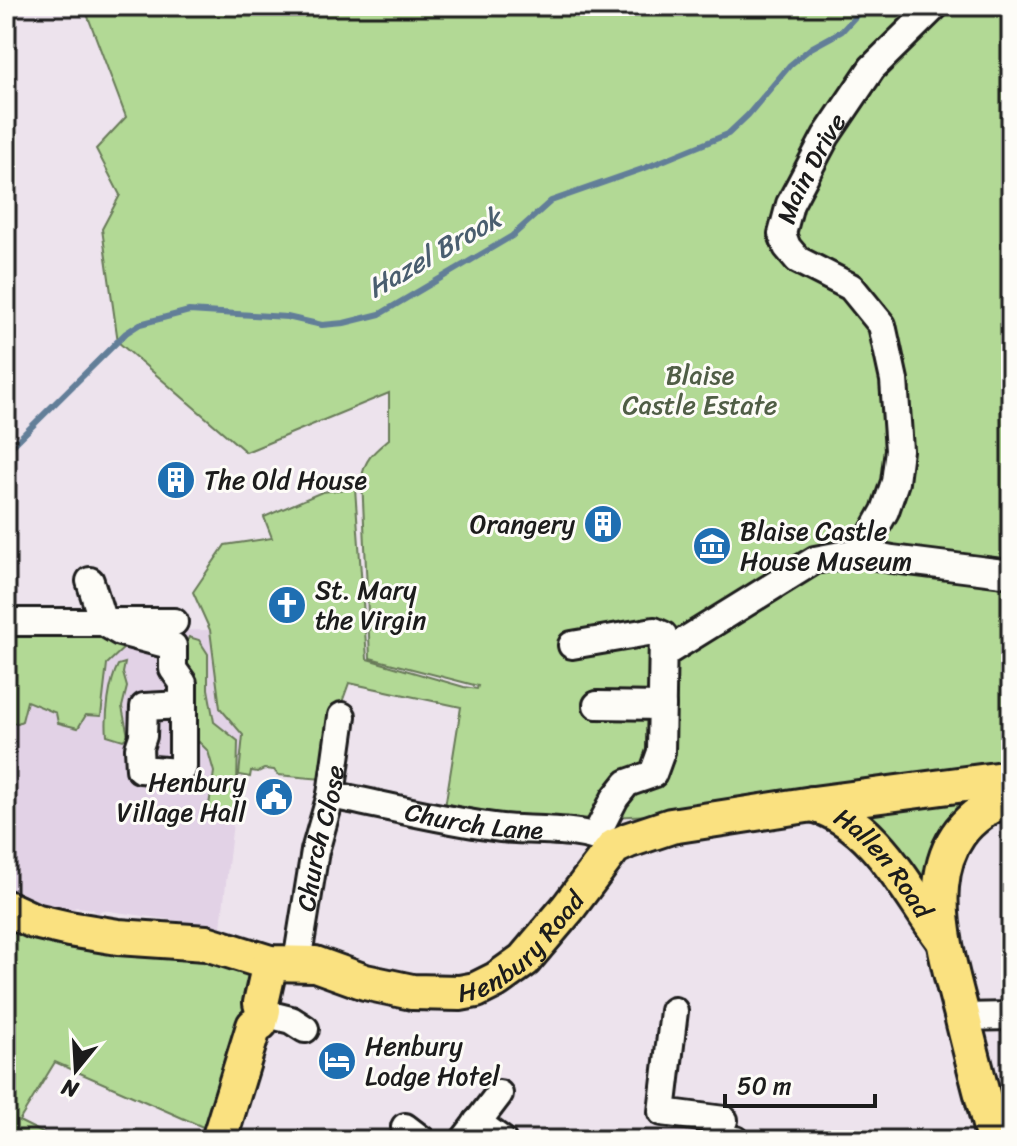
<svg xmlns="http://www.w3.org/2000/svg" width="1017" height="1146" font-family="Sriracha,sans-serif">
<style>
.built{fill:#e2d2e6}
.green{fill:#b2d995;stroke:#677a58;stroke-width:2}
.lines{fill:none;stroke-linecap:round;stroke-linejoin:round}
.stream{stroke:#627e98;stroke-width:6}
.minor-casing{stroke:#1c1c1c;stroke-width:32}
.major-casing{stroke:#1c1c1c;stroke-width:40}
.minor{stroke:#fdfcf7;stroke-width:26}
.major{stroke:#fae180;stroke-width:34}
.labels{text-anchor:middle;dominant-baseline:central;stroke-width:6;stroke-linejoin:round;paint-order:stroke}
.street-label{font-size:26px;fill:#1c1c1c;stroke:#fdfcf7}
.park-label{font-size:26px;fill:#505e46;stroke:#fdfcf7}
.poi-label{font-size:26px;fill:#1c1c1c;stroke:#fdfcf7;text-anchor:start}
.water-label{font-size:28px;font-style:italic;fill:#4a5e6f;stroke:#fdfcf7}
</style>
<rect width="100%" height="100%" fill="#ede3ed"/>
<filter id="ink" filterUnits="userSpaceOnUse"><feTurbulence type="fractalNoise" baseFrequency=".0125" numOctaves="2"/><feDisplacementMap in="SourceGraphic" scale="16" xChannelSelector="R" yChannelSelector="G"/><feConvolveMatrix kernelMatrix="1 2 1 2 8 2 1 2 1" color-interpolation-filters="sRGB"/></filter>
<g filter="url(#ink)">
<!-- built -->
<path class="built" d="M210,630l10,77 23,28 -22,192 -119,-17 -5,4 -4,-5 -17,-2 -5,3h-11l-54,-22v-255z"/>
<!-- green -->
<path class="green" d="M84,6h927v760l-181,18 -180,31 -96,5 -95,-6 1,-6 -15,-1 16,-100 -112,-24 -22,61 -5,35 -44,-4 -4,-5 -10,-1 -6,3 -7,-1 -1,6 -11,-2 4,-40 -23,-27 -10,-78 -17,-38 32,-47 47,-7 -8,-21 58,-25 33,-4 12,171 97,28 13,2 1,-3 -108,-28 -8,-180c2,-19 13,-27 27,-39v-46l-143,59 -128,-110 -16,-113 18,-34 -24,-46 30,-32z
M112,631l14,15 -19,18 -6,52 -15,-1 -8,13 -20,-5 -2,-10 -29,-12 -5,20 -6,3 -10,-5v-86z
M189,637l10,3 9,14v35l6,33 24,19 -1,45 -5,27 -24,-1 6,-40 -6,-21 -12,-12 -5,-16 -4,-53 -4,-19z
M125,663l-2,10 4,14 -5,20 6,29 -5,4 -16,-5c-2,-18 2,-53 11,-70z
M967,797c-24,27 -38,53 -41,90l-63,-78z
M6,921l184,31 61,14 -11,58 -28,107 -157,-69 -36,59 30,15 -2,4h-41z"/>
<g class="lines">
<!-- stream -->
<path class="stream" d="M6,452l120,-119 14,-9 49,-13 98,6 35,8 22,-2 36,-9 132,-78 39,-35 94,-33 83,-34 20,-19 42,-50 21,-17 31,-17 23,-25"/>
<defs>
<g id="minor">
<path d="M857,552l35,7 119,15"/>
<path d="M90,581l13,41 17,10 53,14v23l10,14v84l-5,5 -38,-3 -1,-21 4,-12 1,-29 39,-2"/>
<path d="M6,622h168"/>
<path d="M572,645l82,-14 9,4 -2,117 -8,22 -26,9 -12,15 -20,39"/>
<path id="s1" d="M665,653l150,-93 42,-8 15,-18 13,-23 10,-29 4,-32 -5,-70 -12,-55 -31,-38 -53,-27 -11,-13 -5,-13 8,-30 36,-68 46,-68 63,-62"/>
<path d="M597,705l65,1"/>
<path id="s2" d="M331,795c57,11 113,26 170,33 29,3 86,-1 109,16"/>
<path id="s3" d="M297,962l18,-111 16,-56 11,-79"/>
<path d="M674,1011l-12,101 62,8"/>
<path d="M263,1013l28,7 14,9"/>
<path d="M962,1017l49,-1"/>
<path d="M477,1122l25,18"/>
<path d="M405,1127l17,13"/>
<path d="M722,1138l14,2"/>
<path d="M464,1140l35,-46"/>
</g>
<g id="major">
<path id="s4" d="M813,804c62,18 93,85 129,134"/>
<path id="s5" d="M6,908l28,13 35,8 49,8 88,6 64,20 45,1 50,18 47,10 48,1 16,-3 20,-10 28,-20 44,-52 46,-61 15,-7 42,-14 142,-22 198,-26"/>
<path d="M219,1140l35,-114 6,-3 3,-13 -2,-7 9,-40"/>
<path d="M994,1140c-11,-42 -22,-83 -32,-125 -21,-79 -52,-181 49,-218"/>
</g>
</defs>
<!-- minor casing -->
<use href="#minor" class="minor-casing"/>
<!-- major casing -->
<use href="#major" class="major-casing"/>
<!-- minor -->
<use href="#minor" class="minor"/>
<!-- major -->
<use href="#major" class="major"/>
</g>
</g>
<!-- icons -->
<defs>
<symbol id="building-disc" viewBox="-11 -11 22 22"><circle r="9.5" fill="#1f6fb2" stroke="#fdfcf7"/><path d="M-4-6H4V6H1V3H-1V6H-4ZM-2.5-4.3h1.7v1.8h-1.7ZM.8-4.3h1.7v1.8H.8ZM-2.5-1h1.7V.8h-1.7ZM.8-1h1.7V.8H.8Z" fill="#fff"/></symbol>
<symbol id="museum-disc" viewBox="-11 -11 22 22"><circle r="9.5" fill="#1f6fb2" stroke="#fdfcf7"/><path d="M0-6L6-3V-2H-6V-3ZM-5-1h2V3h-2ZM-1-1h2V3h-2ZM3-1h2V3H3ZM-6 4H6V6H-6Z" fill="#fff"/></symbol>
<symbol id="church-disc" viewBox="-11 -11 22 22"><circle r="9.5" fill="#1f6fb2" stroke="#fdfcf7"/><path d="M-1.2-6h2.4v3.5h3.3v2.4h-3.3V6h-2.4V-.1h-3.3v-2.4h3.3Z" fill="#fff"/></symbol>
<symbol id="civic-disc" viewBox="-11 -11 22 22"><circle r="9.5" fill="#1f6fb2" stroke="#fdfcf7"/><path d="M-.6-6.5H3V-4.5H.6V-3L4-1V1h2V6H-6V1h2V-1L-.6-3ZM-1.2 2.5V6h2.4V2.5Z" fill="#fff"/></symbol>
<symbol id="hotel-disc" viewBox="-11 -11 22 22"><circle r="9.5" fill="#1f6fb2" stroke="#fdfcf7"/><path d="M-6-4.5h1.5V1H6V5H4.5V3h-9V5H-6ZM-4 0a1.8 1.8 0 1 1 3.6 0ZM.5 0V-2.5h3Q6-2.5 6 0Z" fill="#fff"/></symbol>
</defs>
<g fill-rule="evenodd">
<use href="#building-disc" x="154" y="458" width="44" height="44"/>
<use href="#building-disc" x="581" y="502" width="44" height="44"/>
<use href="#museum-disc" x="690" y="524" width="44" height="44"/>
<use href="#church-disc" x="265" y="583" width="44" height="44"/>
<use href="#civic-disc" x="252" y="775" width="44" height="44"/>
<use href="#hotel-disc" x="315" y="1039" width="44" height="44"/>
</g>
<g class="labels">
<!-- street labels -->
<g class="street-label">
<text stroke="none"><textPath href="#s1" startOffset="670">Main Drive</textPath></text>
<text stroke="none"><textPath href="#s2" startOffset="146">Church Lane</textPath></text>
<text stroke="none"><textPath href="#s3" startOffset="126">Church Close</textPath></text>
<text stroke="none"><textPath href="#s4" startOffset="94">Hallen Road</textPath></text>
<text stroke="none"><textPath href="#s5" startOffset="544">Henbury Road</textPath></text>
</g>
<!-- park labels -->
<g class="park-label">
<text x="700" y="375">Blaise<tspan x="700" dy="30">Castle Estate</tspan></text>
</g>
<!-- poi labels -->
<g class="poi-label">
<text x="204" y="480">The Old House</text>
<text x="575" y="524" text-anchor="end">Orangery</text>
<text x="740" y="531">Blaise Castle<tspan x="740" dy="30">House Museum</tspan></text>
<text x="315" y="590">St. Mary<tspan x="315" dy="30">the Virgin</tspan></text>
<text x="246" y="782" text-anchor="end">Henbury<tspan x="246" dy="30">Village Hall</tspan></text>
<text x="365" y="1046">Henbury<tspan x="365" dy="30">Lodge Hotel</tspan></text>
</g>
<!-- water labels -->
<g class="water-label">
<text transform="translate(434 253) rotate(-30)">Hazel Brook</text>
</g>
</g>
<!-- margin -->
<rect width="1017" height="1146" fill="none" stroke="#fdfcf7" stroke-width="32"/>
<rect x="16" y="16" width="985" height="1114" fill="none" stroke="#1c1c1c" stroke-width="3" filter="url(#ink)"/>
<!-- north arrow -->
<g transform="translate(76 1070) rotate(198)" stroke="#fdfcf7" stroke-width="6" paint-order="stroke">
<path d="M0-6L14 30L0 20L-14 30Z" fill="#1c1c1c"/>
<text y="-12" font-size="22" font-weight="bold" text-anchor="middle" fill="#1c1c1c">N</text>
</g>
<!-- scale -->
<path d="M725 1094v12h150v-12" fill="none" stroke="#1c1c1c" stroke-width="4"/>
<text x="737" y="1094" font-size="24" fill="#1c1c1c" stroke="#fdfcf7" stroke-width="6" paint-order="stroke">50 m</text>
</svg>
